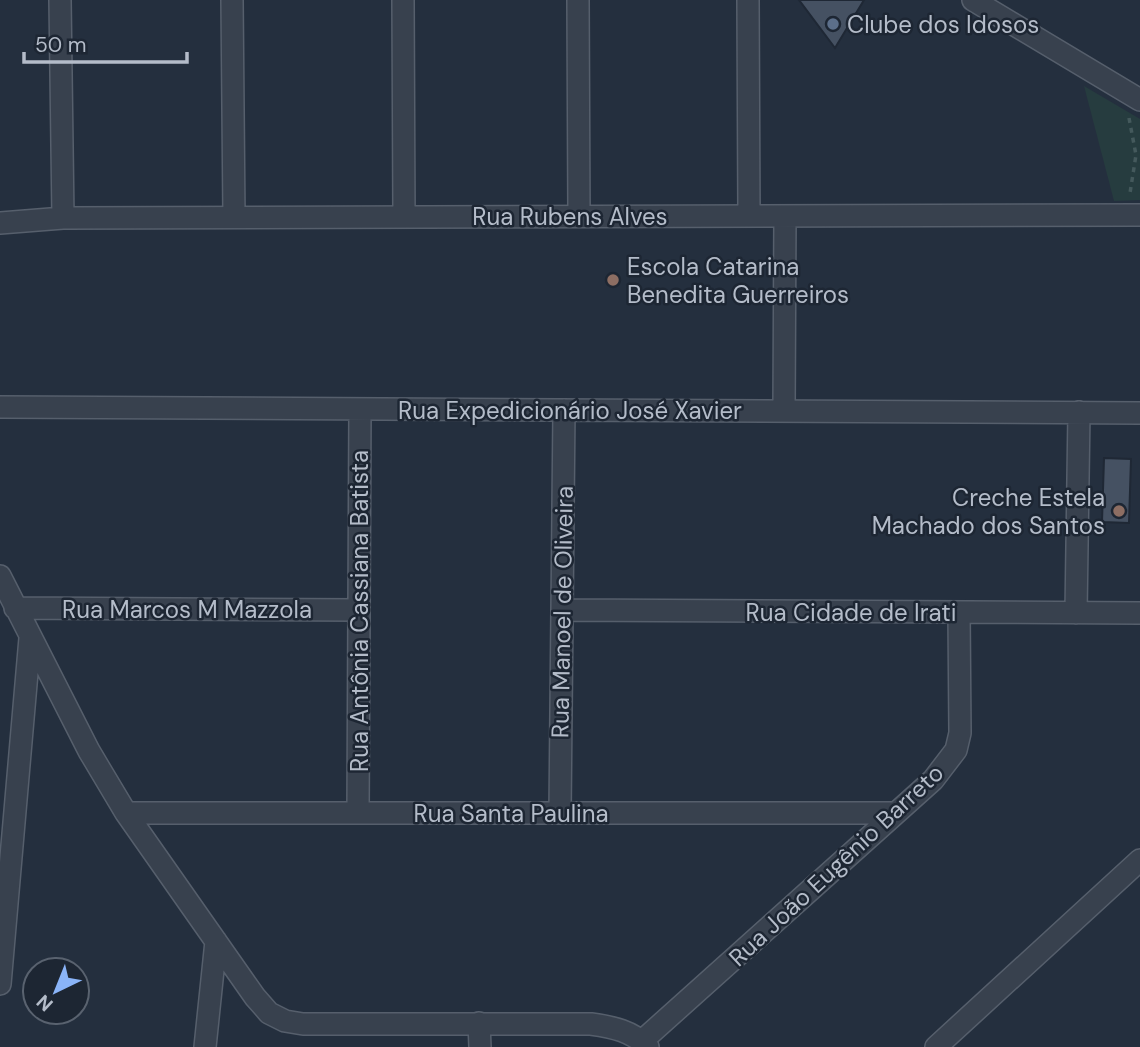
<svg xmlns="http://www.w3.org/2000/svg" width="1140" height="1047" font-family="'DM Sans',sans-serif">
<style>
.green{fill:#263c3f}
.building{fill:#455162;stroke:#1f2835;stroke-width:2}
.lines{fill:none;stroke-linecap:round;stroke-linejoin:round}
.minor-casing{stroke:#565f6c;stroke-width:24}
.path{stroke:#44595c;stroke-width:3.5;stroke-dasharray:5 5;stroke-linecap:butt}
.minor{stroke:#38414e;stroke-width:21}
.service-dot{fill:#5c6f8a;stroke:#1d2633;stroke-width:2.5}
.education-dot{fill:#8d6e63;stroke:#1d2633;stroke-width:2.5}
.labels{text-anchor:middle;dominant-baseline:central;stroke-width:5;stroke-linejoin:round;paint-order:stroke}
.poi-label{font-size:24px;fill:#b4bcc9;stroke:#1d2633;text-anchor:start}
.street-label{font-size:24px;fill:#b4bcc9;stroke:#1d2633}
</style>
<rect width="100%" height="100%" fill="#242f3e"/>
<!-- green -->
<path class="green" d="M1084,86l56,33v81l-26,1z"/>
<!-- building -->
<path class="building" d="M799,0h65l-29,48z
M1104,458l27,1 -2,64 -27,-1z"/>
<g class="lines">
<defs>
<path id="minor" d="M60,0l3,218
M232,0l2,217
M403,0l1,217
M578,0l1,216
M748,0l1,216
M973,0l167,100
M0,223l63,-5 1077,-3
M0,407l1140,6
M784,411l1,-195
M0,576l89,175 37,62 129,184 14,16 16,8 18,3h288c22,3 41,7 57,23
M15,608l344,2
M562,610l578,3
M1076,613l3,-201
M126,813h770
M358,813l2,-404
M560,813l4,-403
M0,984l30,-346
M479,1023l1,24
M642,1041l291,-261 23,-30 4,-17 -1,-120
M205,1047l11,-106
M936,1047l204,-187"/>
</defs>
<!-- minor casing -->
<use href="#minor" class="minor-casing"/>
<!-- path -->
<path class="path" d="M1129,118l7,37 -6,38"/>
<!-- minor -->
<use href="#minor" class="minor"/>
</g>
<!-- markers -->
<circle class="service-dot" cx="833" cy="24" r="7"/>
<g class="education-dot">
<circle cx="613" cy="280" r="7"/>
<circle cx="1119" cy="511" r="7"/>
</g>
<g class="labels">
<!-- poi labels -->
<g class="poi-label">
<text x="847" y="24">Clube dos Idosos</text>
<text x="627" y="266">Escola Catarina<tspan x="627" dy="28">Benedita Guerreiros</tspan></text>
<text x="1105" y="497" text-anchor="end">Creche Estela<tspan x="1105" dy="28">Machado dos Santos</tspan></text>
</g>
<!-- street labels -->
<g class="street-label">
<text x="570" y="216">Rua Rubens Alves</text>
<text x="570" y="410">Rua Expedicionário José Xavier</text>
<text x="187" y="609">Rua Marcos M Mazzola</text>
<text transform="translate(359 611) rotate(-90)">Rua Antônia Cassiana Batista</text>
<text transform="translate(562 612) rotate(-89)">Rua Manoel de Oliveira</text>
<text x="851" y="612">Rua Cidade de Irati</text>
<text x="511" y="813">Rua Santa Paulina</text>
<text transform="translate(836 865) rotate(-43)">Rua João Eugênio Barreto</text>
</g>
</g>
<!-- north arrow -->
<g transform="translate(56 991) rotate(223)"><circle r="33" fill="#1d2633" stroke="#59626f" stroke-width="2"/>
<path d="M0-5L12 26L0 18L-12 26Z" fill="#8ab4f8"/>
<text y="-10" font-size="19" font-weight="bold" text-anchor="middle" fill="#b4bcc9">N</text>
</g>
<!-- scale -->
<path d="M24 52v10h163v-10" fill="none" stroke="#b4bcc9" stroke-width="3.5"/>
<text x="35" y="52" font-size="21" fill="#b4bcc9" stroke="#1d2633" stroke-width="5" paint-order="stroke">50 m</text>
</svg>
